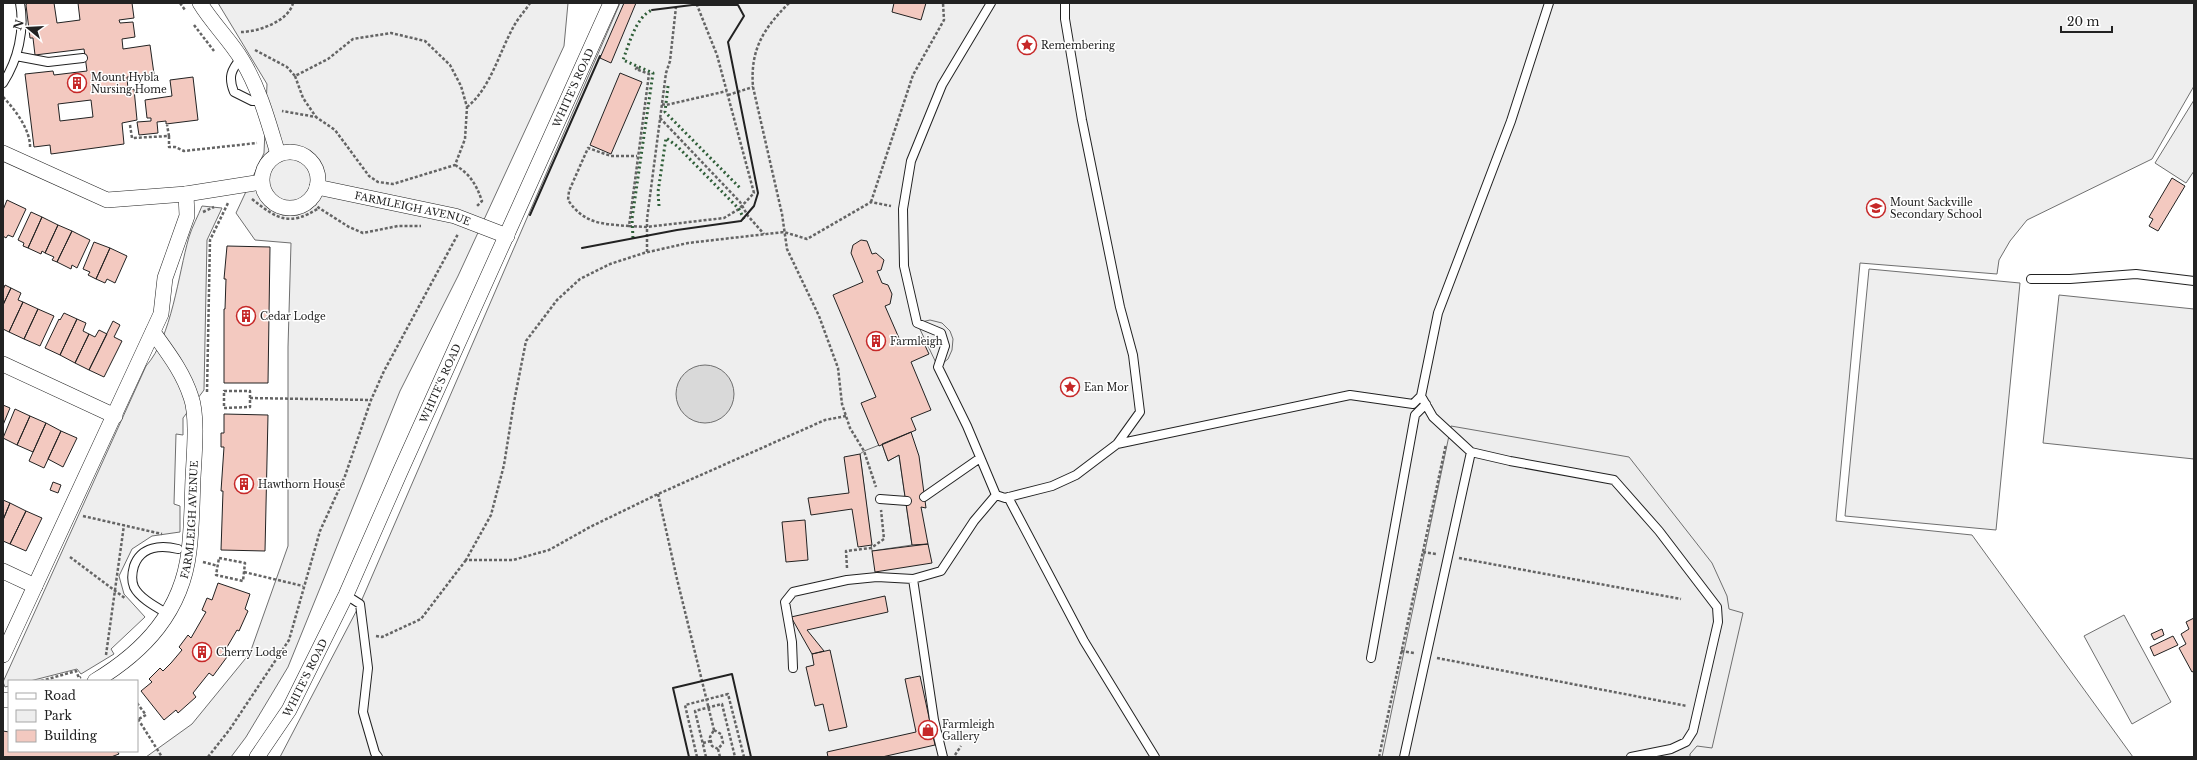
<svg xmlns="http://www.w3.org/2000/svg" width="2197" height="760" font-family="'Libre Baskerville',serif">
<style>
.green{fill:#eee;stroke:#6f6f6f}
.parking{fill:#ededed;stroke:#6f6f6f}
.water{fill:#d9d9d9;stroke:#6f6f6f}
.building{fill:#f3c9c0;stroke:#222;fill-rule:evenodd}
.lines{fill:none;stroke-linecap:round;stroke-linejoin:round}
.lane-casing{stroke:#222;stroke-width:10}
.street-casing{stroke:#222;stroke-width:16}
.path{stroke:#646464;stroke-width:2.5;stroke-dasharray:3 2;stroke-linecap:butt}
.lane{stroke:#fff;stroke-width:8}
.street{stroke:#fff;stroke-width:15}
.hedge{stroke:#2f5e38;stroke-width:3;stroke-dasharray:2 3;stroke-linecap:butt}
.wall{stroke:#222;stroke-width:2}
.labels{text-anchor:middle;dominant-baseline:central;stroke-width:3;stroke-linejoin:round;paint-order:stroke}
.poi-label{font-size:10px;fill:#222;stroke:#fff;text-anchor:start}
.street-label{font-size:10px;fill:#222;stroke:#fff}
</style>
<rect width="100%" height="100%" fill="#fff"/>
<!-- green -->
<path class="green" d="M218,3h350l-4,43 -106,230 -58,115 -112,276 -42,70 -15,20h-85l46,-33 58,-71 38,-107v-199l3,-104 -36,-3 -19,-27 28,-60 3,-69z
M620,3h1574v83l-42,73 -125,61 -17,21 -11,19 -2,14 -137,-11 -24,258 136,14 161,222h-1853l80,-153z
M2194,100v71l-8,12 -31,-20z
M202,206l20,2 -15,32 -3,150 -21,28v17l-7,-1 -2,70 6,2v26l-28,4 -20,13 -13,27 5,18 21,23 -34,32 3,5 -33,20 -4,-5 -47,12h-21v5l-4,1 -2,-5 143,-316c26,-29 32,-91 43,-129 3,-10 9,-21 13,-31z
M1869,269l151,14 -24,247 -151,-14z
M2059,295l135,14v150l-151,-16z
M2124,615l47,87 -39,22 -48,-88z"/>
<!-- parking -->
<path class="parking" d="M930,320l12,3 8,8 3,8 -1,11 -4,9 -10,8 -21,-44z
M1451,426l178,31 83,106 15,33 2,13 14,4 -31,135 -15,-2 -7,8v3h-308z
M882,444l6,17 11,-6 13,90 -40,6 -12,-97 4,-3z"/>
<!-- water -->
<path class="water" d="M676 394a29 29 0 1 1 58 0a29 29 0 1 1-58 0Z"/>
<!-- building -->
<path class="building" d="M27,3h27l3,20 23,-3 -2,-17h54l2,15 -15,2 1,3 13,-1 2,15 -13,2 1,10 27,-4 4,29 -27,3 1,13 6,-1 3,31 -15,3 2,21 -73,10 -1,-9 -16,2 -9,-73 28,-3 1,4 33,-4 -3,-22 -49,6 -2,-17h-3l-4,-33zM91,100l2,17 -33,4 -2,-17z
M624,3h12l-25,60 -11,-5z
M894,3h32l-5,17 -29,-8z
M620,73l22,9 -31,72 -21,-9z
M193,77l5,43 -32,4v-3l-9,1 1,11 -19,2 -2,-13 14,-1v-3h-4l-2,-18 27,-4 -2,-16z
M2172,178l13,8 -27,45 -9,-5 4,-7 -4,-2z
M7,200l19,9 -13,28 -5,-2 -2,3 -3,-2v-26z
M31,212l11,5 -14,31 -5,-2 1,-3 -6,-3z
M42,217l16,8 -13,28 -3,-2 -1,3 -13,-6z
M58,225l14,6 -15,31 -5,-2 2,-3 -9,-4z
M72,231l18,9 -13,28 -5,-3 -1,4 -14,-7z
M861,240l6,1 5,13 4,-1 8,7 -3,10 -4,1 5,12 6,2 4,9 -2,10 -5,2 17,39 19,-8 8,17 -18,8 20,48 -20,8 5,12 -37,16 -18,-43 15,-6 -43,-102 30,-13 -12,-29 2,-8z
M94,242l16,6 -14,31 -8,-4 2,-3 -7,-3z
M227,246l43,1 -2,136h-44v-74h1l1,-30h-2z
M110,248l17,8 -12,27 -8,-4 -2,4 -9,-4z
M5,285l6,3 -8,17v-15z
M11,288l10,5 -3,7 5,2 -14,30 -6,-3v-24z
M23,302l15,7 -14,30 -15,-7z
M38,309l16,7 -14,30 -16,-7z
M64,313l13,6 -17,36 -15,-7 14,-29 1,1z
M77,319l9,4 -3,8 6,3 -14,29 -15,-8z
M113,321l7,4 -6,12 8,4 -18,36 -15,-7z
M99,330l8,4 -18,36 -14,-7 14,-29 6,3z
M3,405l7,3 -7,17z
M15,409l15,7 -13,29 -14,-7z
M224,414l44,1 -3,136 -44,-1 2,-59h-2l3,-44h-3v-14h3z
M30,416l16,7 -13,29 -16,-7z
M46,423l15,8 -17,37 -15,-7z
M61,431l16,7 -14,29 -15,-8z
M911,432l8,24 7,52 -5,-1 7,37 -16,1 -13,-90 -11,6 -6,-17z
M860,454l12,91 -14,2 -6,-38 -41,6 -3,-17 41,-5 -5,-36z
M53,482l8,3 -3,8 -8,-3z
M3,500l7,3 -7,17z
M10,503l16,8 -16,33 -7,-3v-21z
M26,511l16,7 -16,33 -16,-7z
M805,520l3,40 -22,2 -4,-40z
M928,544l4,19 -57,9 -3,-21z
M218,583l32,11 -5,15 3,2 -9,20 -2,-1 -14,24 4,3 -14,19 -4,-3 -16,20 3,4 -18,16 -2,-3 -12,10 -23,-29 11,-9 -3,-3 11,-11 3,3 8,-8 11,-13 -3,-3 9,-12 3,3 15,-26 -4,-2 5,-12 5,2z
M885,596l3,16 -81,18 17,21 -12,3 -21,-37z
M2194,618v53l-2,1 -13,-24 7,-4 -5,-10 8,-5 -3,-7z
M2162,629l2,6 -10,5 -3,-6z
M2173,636l5,9 -24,11 -4,-9z
M830,650l17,77 -18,4 -6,-27 -8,2 -9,-39 8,-2 -2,-11z
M920,676l15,69 -53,12h-54l-1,-5 89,-20 -11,-53z
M3,731l6,1v19h108l2,3 -8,3h-108z"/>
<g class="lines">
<defs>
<path id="lane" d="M991,3l-49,82 -31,76 -8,48 1,57 13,57 24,10 4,13 -7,21 29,59 29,69 9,3 47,-12 24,-11 41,-31 23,-32 -7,-57 -13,-48 -38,-187 -17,-101v-16
M1549,3l-38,118 -73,192 -17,83 12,21 38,35 39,9 104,19 45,51 58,76 1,15 -25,109 -7,11 -15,7 -40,8
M16,56l32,6 35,-4
M241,58c-10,12 -13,19 -7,34l18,9h10
M3,83c15,-23 22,-53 17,-80
M2031,279h39l66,-5 58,7
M1117,444l233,-49 63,9 8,-8
M924,497l56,-39
M1008,497l76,144 71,116
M880,499l27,2
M913,579l21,141 9,37
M346,595l14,9 8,64 -5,44 12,41 3,4
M168,614c-10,-6 -28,-15 -34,-27 -3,-7 -2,-14 0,-21 7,-20 27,-21 44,-17
M1371,658l44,-243 11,-11
M793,668l-1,-26 -7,-40 8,-10 54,-12 30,-3 36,2 28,-8 33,-50 22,-26
M1404,757l67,-305"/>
<g id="street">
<path d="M200,3c12,20 30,37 42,57 18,30 26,61 36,94"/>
<circle cx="290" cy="180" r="28"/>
<path d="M3,153l104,47 79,-6"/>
<path id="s1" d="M317,187l138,29 52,20"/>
<path d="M3,364l112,52"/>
<path d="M3,571l32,15"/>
<path d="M3,655l158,-341 4,-36 22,-62 -1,-22 75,-12"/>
<path id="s2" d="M95,681c50,-30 87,-70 94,-130 3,-24 3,-48 4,-73 1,-21 5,-62 -2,-81 -8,-25 -23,-44 -38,-65"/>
<path d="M3,700h6"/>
<path id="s3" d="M257,757l32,-47 57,-115 54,-123 211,-469"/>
</g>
</defs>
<!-- lane casing -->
<use href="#lane" class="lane-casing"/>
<!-- street casing -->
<use href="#street" class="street-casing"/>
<!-- path -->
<path class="path" d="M180,3l5,7
M789,3c-26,26 -39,47 -36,84l29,127 5,35 32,67 19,52 4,36 8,24 14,23 12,36
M194,25l20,26
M241,32c17,0 48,-11 52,-29
M255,50l32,17 8,9 33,-17 25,-20 38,-6 34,8 25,24 11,21 6,21 -2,32 -10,26 -62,19 -15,-2 -9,-6 -34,-46 -19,-13 -34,-6
M638,67l-2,2 13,5 -20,152 17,1 78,-9 15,-9 15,-16 -37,-138 -20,-50
M295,76l8,22 13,19
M728,95l25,-8
M3,97c12,12 28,34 27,51
M662,104l4,1 61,-14
M467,107c24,-19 32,-55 47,-81 4,-8 11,-15 16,-23
M660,118l80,84 8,14 16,18
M130,125l2,13 37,-2 -2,-11
M169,136v11h6l9,4 73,-8
M455,165c15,9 21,19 27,36l-6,6
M252,199c25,20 37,28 67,9
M871,202l42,-127 31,-55 -1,-17
M314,203l5,5 30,19 14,6 35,-7h23
M203,212l11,-5
M629,226c-27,-2 -45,-2 -61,-26l1,-9 19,-43 23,8h26
M647,252v-33l19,-146 4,-12 6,-54
M224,391h26v16l-26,1z
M207,392l3,-152 18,-37
M250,398l121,2
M846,416l-21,4 -167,74 -68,33 -41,23 -36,10h-47l25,-45 13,-50 10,-63 12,-61 31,-41 23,-21 30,-15 34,-11 44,-10 96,-11 23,7 64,-37 20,4
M658,494l19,85 37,151
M83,516l79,18
M1423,552l13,2
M70,557l56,42
M219,558l26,5 -2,18 -27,-6z
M1459,558l222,41
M203,562l15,4
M847,568l-1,-17 25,-3 13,-9 -3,-29
M244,572l59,14
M376,636l6,1 39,-18 45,-59
M1401,651l13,2
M106,655l18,-130
M1437,658l250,48
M41,681l35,-10 3,7 2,-1
M137,703l9,12 -9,5
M138,719l24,38
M714,730l7,4 2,9 -5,6 -6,-3 -2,-9z
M703,743l8,-2
M718,749l2,8
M955,755l6,-9
M208,757l22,-28 59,-89 31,-109 25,-55 26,-76 13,-29 74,-137
M697,757l-12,-52 43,-11 16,63
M706,757l-11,-46 27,-7 13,53
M1379,757l67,-313"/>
<!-- lane -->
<use href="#lane" class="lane"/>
<!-- street -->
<use href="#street" class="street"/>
<!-- hedge -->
<path class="hedge" d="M668,86l-3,26 76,77
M659,206l-1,-14 8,-54 11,8 62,63 5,10
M633,238l-1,-19 21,-146 -30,-13c6,-16 13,-43 29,-50"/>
<!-- wall -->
<path class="wall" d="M530,215l70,-159
M582,248l95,-18 64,-9 13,-15 4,-13 -30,-151 16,-26 -6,-11h-46l-40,5
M689,757l-16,-69 59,-14 19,83"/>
</g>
<!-- icons -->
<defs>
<symbol id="sight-ring" viewBox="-11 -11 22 22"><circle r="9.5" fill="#fff" stroke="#c62828" stroke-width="1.5"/><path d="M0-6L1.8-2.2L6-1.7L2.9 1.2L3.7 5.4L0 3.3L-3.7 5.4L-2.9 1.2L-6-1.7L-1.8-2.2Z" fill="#c62828"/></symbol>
<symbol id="building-ring" viewBox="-11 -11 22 22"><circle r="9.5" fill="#fff" stroke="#c62828" stroke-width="1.5"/><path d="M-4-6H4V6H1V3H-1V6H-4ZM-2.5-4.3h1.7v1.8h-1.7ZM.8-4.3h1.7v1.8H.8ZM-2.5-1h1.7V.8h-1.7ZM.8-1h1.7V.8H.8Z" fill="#c62828"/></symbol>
<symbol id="school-ring" viewBox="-11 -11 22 22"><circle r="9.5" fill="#fff" stroke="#c62828" stroke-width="1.5"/><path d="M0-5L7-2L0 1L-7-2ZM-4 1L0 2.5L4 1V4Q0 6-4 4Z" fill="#c62828"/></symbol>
<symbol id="shop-ring" viewBox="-11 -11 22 22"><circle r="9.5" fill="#fff" stroke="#c62828" stroke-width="1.5"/><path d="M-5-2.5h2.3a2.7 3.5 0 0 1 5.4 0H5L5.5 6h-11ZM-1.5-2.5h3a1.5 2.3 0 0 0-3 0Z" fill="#c62828"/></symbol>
</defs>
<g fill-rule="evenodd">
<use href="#sight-ring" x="1016" y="34" width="22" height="22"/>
<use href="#building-ring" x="66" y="72" width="22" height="22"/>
<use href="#school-ring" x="1865" y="197" width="22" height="22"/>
<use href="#building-ring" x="235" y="305" width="22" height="22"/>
<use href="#building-ring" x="865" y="330" width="22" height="22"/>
<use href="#sight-ring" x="1059" y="376" width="22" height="22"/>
<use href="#building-ring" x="233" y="473" width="22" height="22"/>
<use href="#building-ring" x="191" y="641" width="22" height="22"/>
<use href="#shop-ring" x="917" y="719" width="22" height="22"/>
</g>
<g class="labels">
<!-- poi labels -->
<g class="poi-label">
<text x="1041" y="45">Remembering</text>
<text x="91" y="77">Mount Hybla<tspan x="91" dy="12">Nursing Home</tspan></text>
<text x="1890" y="202">Mount Sackville<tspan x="1890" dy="12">Secondary School</tspan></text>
<text x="260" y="316">Cedar Lodge</text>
<text x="890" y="341">Farmleigh</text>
<text x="1084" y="387">Ean Mor</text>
<text x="258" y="484">Hawthorn House</text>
<text x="216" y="652">Cherry Lodge</text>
<text x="942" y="724">Farmleigh<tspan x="942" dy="12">Gallery</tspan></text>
</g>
<!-- street labels -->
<g class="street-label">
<text stroke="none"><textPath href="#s3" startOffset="741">WHITE'S ROAD</textPath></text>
<text stroke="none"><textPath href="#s1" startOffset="98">FARMLEIGH AVENUE</textPath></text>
<text stroke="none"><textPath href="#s3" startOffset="417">WHITE'S ROAD</textPath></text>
<text stroke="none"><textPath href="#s2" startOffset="198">FARMLEIGH AVENUE</textPath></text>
<text stroke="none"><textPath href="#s3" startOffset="93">WHITE'S ROAD</textPath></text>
</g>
</g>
<!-- border -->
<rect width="2197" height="760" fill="none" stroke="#222222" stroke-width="8"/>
<!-- legend -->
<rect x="8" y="680" width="130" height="72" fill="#ffffff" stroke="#a7a7a7"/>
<rect x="16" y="693" width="20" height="6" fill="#ffffff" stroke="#a7a7a7"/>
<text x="44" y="700" font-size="12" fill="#222222">Road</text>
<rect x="16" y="710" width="20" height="12" fill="#eeeeee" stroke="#a7a7a7"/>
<text x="44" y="720" font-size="12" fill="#222222">Park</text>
<rect x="16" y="730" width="20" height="12" fill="#f3c9c0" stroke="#a7a7a7"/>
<text x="44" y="740" font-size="12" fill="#222222">Building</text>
<!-- north arrow -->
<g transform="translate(28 28) rotate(288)" stroke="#ffffff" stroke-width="3" paint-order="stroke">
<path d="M0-3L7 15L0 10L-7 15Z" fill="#222222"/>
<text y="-6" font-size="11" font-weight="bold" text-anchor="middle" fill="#222222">N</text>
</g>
<!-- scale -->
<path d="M2061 26v6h51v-6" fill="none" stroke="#222222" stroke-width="2"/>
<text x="2067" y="26" font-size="12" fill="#222222" stroke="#ffffff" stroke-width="3" paint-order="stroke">20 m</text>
</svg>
